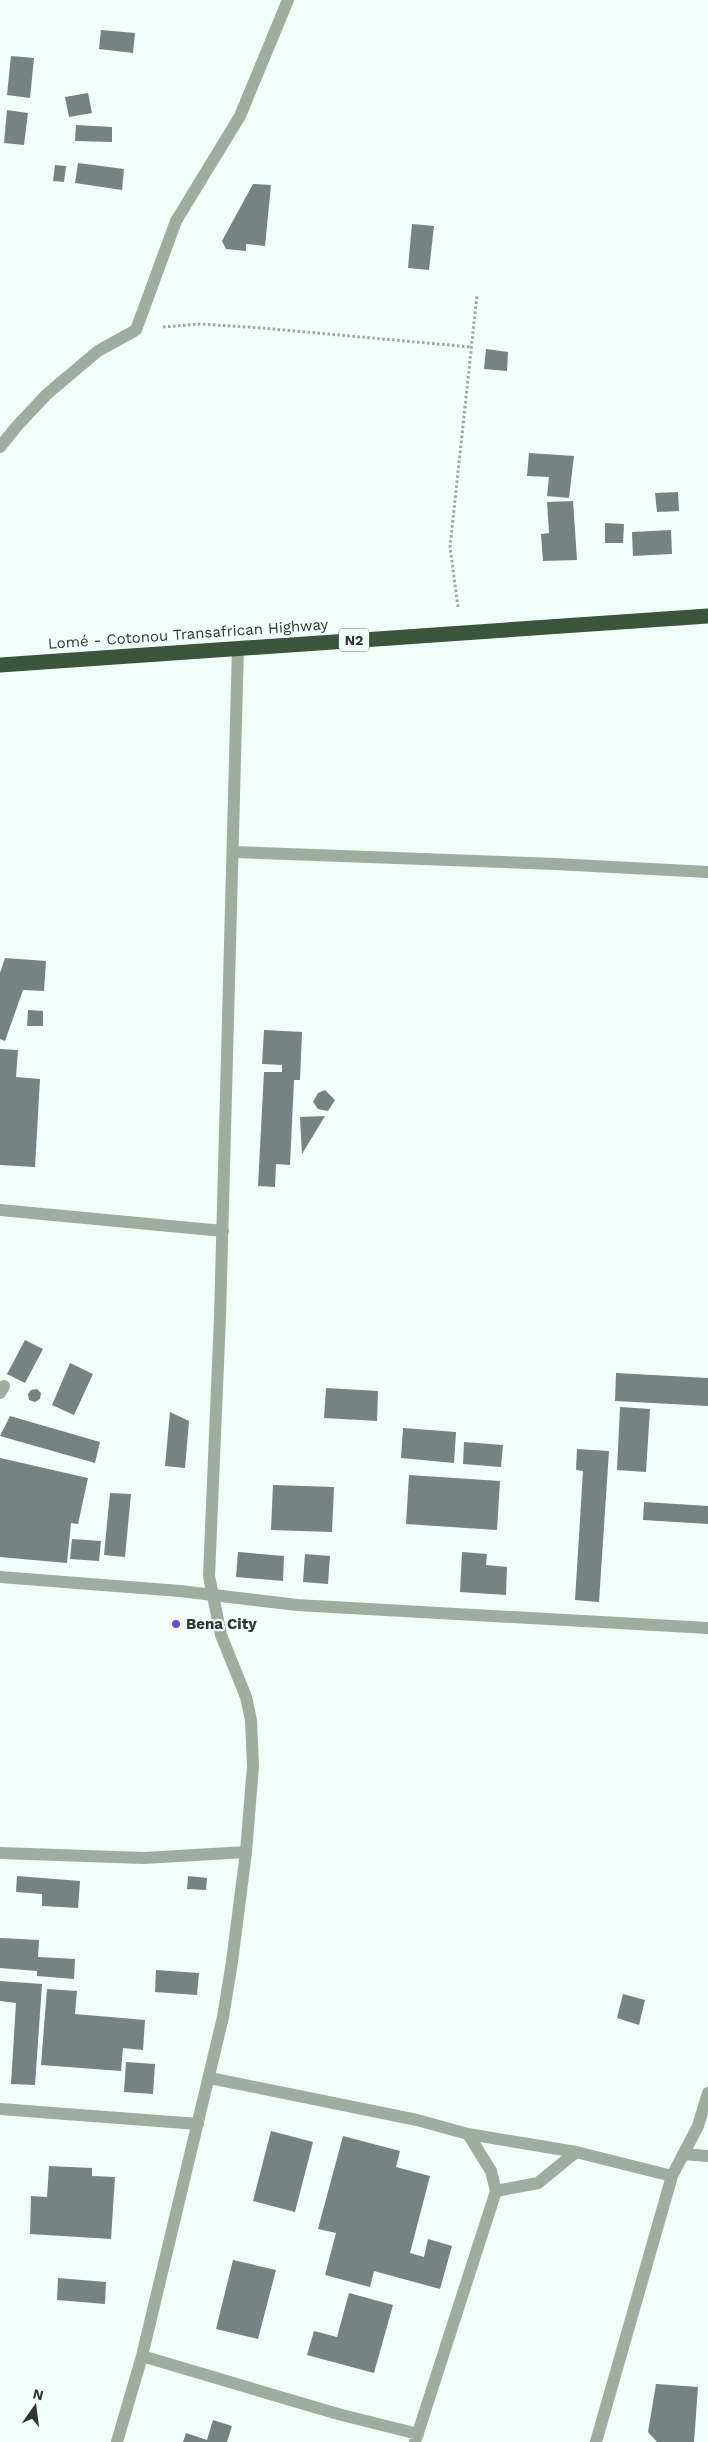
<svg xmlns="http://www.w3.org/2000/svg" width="708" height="2442" font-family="'Work Sans',sans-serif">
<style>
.building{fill:#768382}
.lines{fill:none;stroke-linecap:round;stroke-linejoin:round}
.path{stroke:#9ea7a3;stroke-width:3;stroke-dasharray:2.5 2.5;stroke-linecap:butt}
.minor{stroke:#9fac9f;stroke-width:12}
.highway{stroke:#3a553c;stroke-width:15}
.poi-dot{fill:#694bc4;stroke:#f0fdf8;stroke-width:2}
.labels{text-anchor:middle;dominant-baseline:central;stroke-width:4.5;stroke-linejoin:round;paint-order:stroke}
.shield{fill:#f0fdf8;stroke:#6a726f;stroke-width:1}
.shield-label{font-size:14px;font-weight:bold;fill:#313634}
.street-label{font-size:15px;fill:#313634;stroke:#f0fdf8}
.poi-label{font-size:15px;font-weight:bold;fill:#313634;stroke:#f0fdf8;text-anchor:start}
</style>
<rect width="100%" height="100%" fill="#f0fdf8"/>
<!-- building -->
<path class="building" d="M101,30l34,3 -2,20 -34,-4z
M11,56l23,2 -4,40 -23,-3z
M88,93l4,20 -23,4 -4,-20z
M7,110l21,3 -4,32 -20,-2z
M76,125l36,2v15l-37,-1z
M78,163l46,6 -2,21 -47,-7z
M55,165l11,1 -2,16 -11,-1z
M253,184l18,1 -6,61 -19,-2v7l-20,-2 -4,-8z
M412,224l22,2 -5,44 -21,-2z
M486,349l22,3 -1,19 -23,-2z
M529,453l45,3 -5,42 -22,-2 2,-19 -22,-1z
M678,492l1,19 -22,1 -2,-19z
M573,501l4,59 -34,1 -2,-27 8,-1 -2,-31z
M605,523l19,1 -1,19h-18z
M671,530l1,24 -39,2 -1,-24z
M5,958l41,3 -2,30 -21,-1 -18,51 -5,-2v-66z
M28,1010l15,1v15h-16z
M264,1030l38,2 -2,48h-6l-4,85 -14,-1 -1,23 -17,-1 6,-114h18v-7l-20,-1z
M0,1049l18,1 -2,27 24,2 -5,88 -35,-2z
M325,1090l10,10 -7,11 -10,-2 -5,-7 5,-9z
M325,1116l-23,38 -2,-37z
M25,1340l18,9 -18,34 -18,-9z
M70,1363l23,11 -19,41 -22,-10z
M616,1373l92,5v28l-93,-5z
M326,1388l52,3 -1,30 -53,-3z
M37,1389l4,4 -1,6 -5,3 -6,-2 -1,-6 3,-4z
M620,1407l30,2 -4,63 -29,-2z
M170,1412l19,9 -4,47 -20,-2z
M10,1416l90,26 -5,21 -95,-27z
M403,1428l53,4 -2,31 -53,-5z
M464,1442l39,3 -2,22 -38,-3z
M577,1449l32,2 -10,151 -24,-2 8,-129 -7,-1z
M0,1458l88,20 -10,46 -7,-1 -4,40 -67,-6z
M409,1475l91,6 -3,49 -91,-6z
M273,1485l61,2 -2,45 -61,-2z
M110,1493l21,1 -6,63 -21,-2z
M644,1502l64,4v18l-65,-4z
M72,1539l29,2 -2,20 -29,-2z
M238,1552l46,4 -1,25 -47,-4z
M462,1552l25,2 -1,11 21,2 -1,28 -46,-3z
M305,1554l25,2 -2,28 -25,-2z
M17,1876l63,5 -2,27 -36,-2v-12l-26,-2z
M188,1876l19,2 -1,12 -19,-1z
M0,1938l39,2 -1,17 37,2 -1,20 -37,-3v-5l-37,-3z
M156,1970l43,3 -2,22 -42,-3z
M0,1981l42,3 -7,101 -24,-1 5,-81 -16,-2z
M47,1989l30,2 -2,23 70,6 -2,30 -20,-2 -2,23 -80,-6z
M623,1994l22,6 -6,25 -22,-7z
M126,2062l29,2 -2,30 -29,-2z
M271,2131l42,11 -18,70 -42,-11z
M343,2136l57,15 -4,16 34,9 -20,77 14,4 4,-18 24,7 -12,43 -66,-18 -4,16 -45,-12 11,-42 -18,-4z
M49,2166l43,2v8l23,1 -4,62 -81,-5 1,-38 16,1z
M233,2260l43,10 -18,69 -42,-10z
M58,2278l48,4 -1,22 -48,-4z
M349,2293l44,12 -19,68 -67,-18 7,-24 23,6z
M656,2384l42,3 -4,55h-37l-9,-10z
M213,2420l19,6 -5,16h-44l3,-9 21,7z"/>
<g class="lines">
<!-- path -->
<path class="path" d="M163,327l37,-3 62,4 209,19
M458,607l-8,-60 27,-252"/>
<!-- minor -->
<path class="minor" d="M0,447l17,-21 30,-32 51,-43 38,-21 40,-109 64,-105 48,-116
M233,852l322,12 153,8
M0,1210l223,21
M0,1393l4,-7
M0,1577l180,14 117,14 411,23
M0,1853l144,5 102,-6
M210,2078l207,42 51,14 108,18 96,24
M0,2109l198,15
M683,2154l25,2
M496,2191l42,-8 38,-31
M142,2356l196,58 80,20
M117,2442l25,-86 81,-339 9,-55 14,-110 7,-86 -2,-46 -5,-23 -25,-62 -12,-59 11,-259 18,-670
M415,2442l81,-251 -5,-20 -23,-37
M596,2442l76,-266 26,-50 10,-33"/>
<!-- highway -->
<path class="highway" d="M0,665l708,-49"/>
</g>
<!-- markers -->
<circle class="poi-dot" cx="176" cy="1624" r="5"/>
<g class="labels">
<!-- shield labels -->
<rect class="shield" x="339" y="628.5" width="30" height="23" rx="4"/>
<g class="shield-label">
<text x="354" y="640">N2</text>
</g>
<!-- street labels -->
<g class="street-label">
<text transform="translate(188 634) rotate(-4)">Lomé - Cotonou Transafrican Highway</text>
</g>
<!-- poi labels -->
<g class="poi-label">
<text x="186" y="1624">Bena City</text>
</g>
</g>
<!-- north arrow -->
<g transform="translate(35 2407) rotate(14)" stroke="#f0fdf8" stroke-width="4" paint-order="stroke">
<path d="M0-4L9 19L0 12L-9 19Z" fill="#313634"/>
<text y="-8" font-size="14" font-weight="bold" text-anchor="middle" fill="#313634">N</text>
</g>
</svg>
